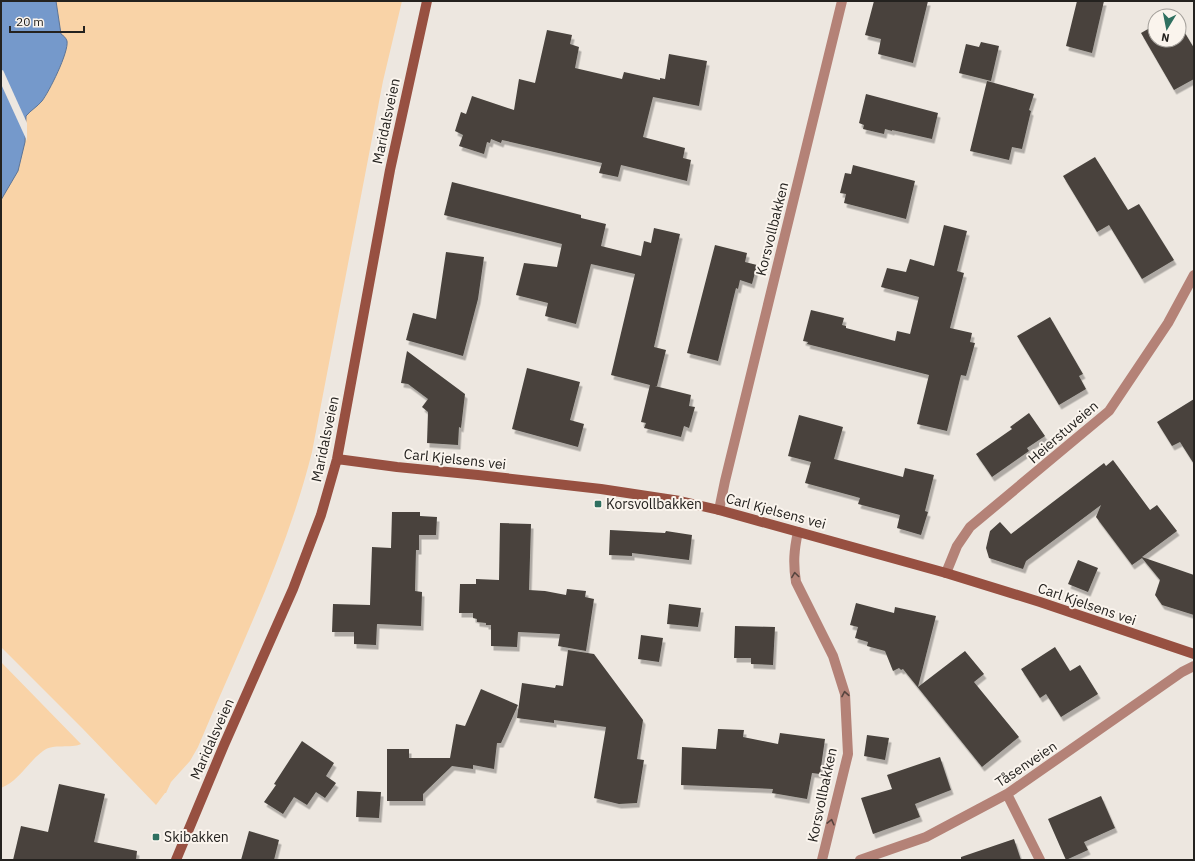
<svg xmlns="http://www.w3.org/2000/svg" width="1195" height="861" font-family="'IBM Plex Sans',sans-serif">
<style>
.green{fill:#f9d3a7}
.water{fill:#7599cb;stroke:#5d7597}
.pier{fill:#ede7e0}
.building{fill:#48433d;filter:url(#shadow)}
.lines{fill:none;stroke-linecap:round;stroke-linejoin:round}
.minor{stroke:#b48277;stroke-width:10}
.secondary{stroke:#975041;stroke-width:10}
.oneway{stroke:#56443e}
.poi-dot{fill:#2f7060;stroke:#faf4ed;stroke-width:1.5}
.labels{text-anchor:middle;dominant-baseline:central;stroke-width:4;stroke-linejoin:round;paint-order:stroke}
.street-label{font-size:14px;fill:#24221f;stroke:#faf4ed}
.poi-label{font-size:14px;fill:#24221f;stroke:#faf4ed;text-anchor:start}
</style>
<defs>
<filter id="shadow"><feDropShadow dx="2.5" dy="4.5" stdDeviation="0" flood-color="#0004"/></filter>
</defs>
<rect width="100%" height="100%" fill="#ede7e0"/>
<!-- green -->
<path class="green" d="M1,1h401l-19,80 -71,371c-26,104 -73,197 -114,295l-8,14 -19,21 -5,11h-1l-9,12 -73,-76 -82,-82z
M1,662l80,82c-10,5 -28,-1 -38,7 -15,11 -24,30 -42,37z"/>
<!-- water -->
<path class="water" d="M1,1h55l5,33c3,2 5,4 6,7 2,11 -18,51 -25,60 -5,6 -11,9 -16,15l-1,26 -7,29 -17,29z"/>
<!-- pier -->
<path class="pier" d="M3,70l24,53v18l-26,-57v-13z"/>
<!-- building -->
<path class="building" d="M874,1h54l-15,62 -35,-9 3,-15 -16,-4z
M1077,1h27l-12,52 -26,-7z
M1179,23l15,25v31l-20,11 -33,-57 14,-8v15h24z
M547,30l25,5 -2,9 9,3 -4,21 47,11 2,-7 36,8v-2l5,1 4,-25 38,7 -8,45 -46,-9 -10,40 42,11 -2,10 8,2 -4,21 -66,-16 -3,12 -19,-4 3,-10 -100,-23 -1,3 -10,-4 -1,4 -3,-1 -3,12 -25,-8 4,-11 -8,-4 6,-19 5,2 6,-18 42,14 5,-31 16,4z
M981,42l18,4 -8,35 -32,-8 7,-29 13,3z
M987,81l47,13 -5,16 2,1 -9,38 -10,-2 -3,13 -39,-9z
M866,94l72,19 -6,26 -40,-9v1l-7,-2 -1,5 -21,-5 1,-4 -5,-2z
M1095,157l33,53 11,-6 35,56 -32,19 -33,-54 -12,7 -34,-56z
M853,165l62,16 -9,38 -62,-16 2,-9 -6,-1 5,-20 6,1z
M452,182l129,33v3l25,6 -5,22 40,10 3,-15 7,2 3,-15 26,6 -26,113 12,3 -9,36h-2l36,9 -2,11 6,1 -6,21 -5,-2 -3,11 -37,-9 2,-5 -5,-1 9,-37 -39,-10 24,-101 -44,-10 -15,60 -31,-8 3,-13 -32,-8 8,-32 33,4 5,-23 -118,-29z
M944,225l23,6 -10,40 7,2 -14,55 22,5 -2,9 5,1 -9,33 -5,-1 -14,56 -30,-7 12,-49 -122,-31 1,-2 -5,-1 8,-31 33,8 -2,7 4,1v2l49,13 2,-10 13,3 9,-37 -38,-10 6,-19 19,4 4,-13 24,7z
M715,245l32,8 -2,9 12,3 -5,19 -12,-4 -2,9 -2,-1 -18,73 -31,-8z
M446,252l38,5 -6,42 -15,57 -57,-16 7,-27 23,6z
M1050,317l33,57 -4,2 7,13 -27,16 -42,-69z
M407,351l58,43 -4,34 -2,-1 -1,18 -31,-2 1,-31 -6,-5 6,-8 -20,-15 -7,-1z
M527,368l53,14 -10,38 14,4 -6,23 -66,-18z
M1194,399v65l-14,-22 -8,4 -15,-24z
M1029,413l16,23 -18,12 2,3 -37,26 -16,-23 36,-25 -2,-2z
M799,415l44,12 -9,32 69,18 2,-9 29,7 -9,36 3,1 -7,23 -24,-7 3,-13 -42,-11 2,-6 -7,-2 -48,-13 6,-21 -23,-6z
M1113,460l37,50 7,-5 20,26 -35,26 52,18v40l-32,-10 -7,-10 5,-15 -18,-22 -10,7 -36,-48 5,-12 -75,56 -3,8 -34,-11 -3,-10 4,-17 10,-9 11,12 93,-71 2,3z
M392,512h28v4l17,1 -1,18h-17v15h-3l-1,41 7,1 -1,34 -44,-2 -1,21 -22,-1v-12h-22l1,-28 37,1 2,-58 19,1z
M500,523l31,1 -2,66 16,1 21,4 1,-6 19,2 -1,6 9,2 -8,52 -28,-5 2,-12 -42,-2 -1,15 -26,-1v-21h-5v-2l-9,-1v-3l-4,-1v-5h-14l1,-29h16v-5l23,1z
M610,530l55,3 1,-2 26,4 -3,25 -57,-7v3l-23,-1z
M1078,560l20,8 -10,24 -20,-8z
M856,603l38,10 1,-6 41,9 -18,71 47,-36 19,23 -10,8 45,55 -37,30 -79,-98 -2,1 -2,-2 -6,3 -8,-20 -18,-5 1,-4 -13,-4 3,-11 -8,-2z
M669,604l32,4 -3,19 -31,-3z
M735,626l40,1 -2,38 -22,-1v-6h-17z
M641,635l22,3 -4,24 -21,-3z
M1055,647l15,24 10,-6 18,29 -37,23 -15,-23 -6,4 -19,-29z
M568,650l26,4 49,66 -6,39 7,1 -7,43 -18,1 -25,-6 12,-71 -52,-7v3l-37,-5 5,-35 33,5 1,-3 7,1z
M481,689l37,16 -17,38h-4l-3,26 -21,-4v4l-21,-3 -29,28v7h-36v-52h22v9h41l6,-34 9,2z
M718,729l26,1 -1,7 35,7 2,-11 45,6 -5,35 -8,-1 -5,26 -35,-6 1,-4 -92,-4 1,-38 34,2z
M867,735l22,3 -4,22 -21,-4z
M302,741l32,22 -8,13 10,7 -11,15 -9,-6 -9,13 -13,-8 -11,17 -19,-12 12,-17 -2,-1z
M940,757l11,33 -36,14 5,13 -47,17 -12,-36 31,-9 -5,-14z
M59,784l46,10 -11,48 43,9 -1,9h-123l8,-34 27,6z
M357,791l24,1 -2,26 -23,-1z
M1101,796l14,32 -31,14 4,8 -22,10 -18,-41z
M249,831l30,9 -5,20h-33z
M1014,839l7,21h-60v-3z"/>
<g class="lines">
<!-- minor -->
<path class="minor" d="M719,510l6,-29 117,-480
M798,532c-4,18 -5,31 -2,50l37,74 12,38 3,60 -26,106
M946,573l11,-27 13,-19 139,-116 59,-88 26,-48
M1007,794l33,66
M860,860l66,-23 81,-43 175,-122 12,-6"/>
<!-- secondary -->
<path class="secondary" d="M337,459l60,8 81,8 123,14 79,12 39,9 227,63 94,29 154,52
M176,860l48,-115 69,-156 28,-74 16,-56 53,-289 37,-169"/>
</g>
<!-- one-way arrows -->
<defs><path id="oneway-chevron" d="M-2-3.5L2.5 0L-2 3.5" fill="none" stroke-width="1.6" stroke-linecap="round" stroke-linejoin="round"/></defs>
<g class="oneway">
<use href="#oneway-chevron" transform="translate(795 575) rotate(-98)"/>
<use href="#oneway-chevron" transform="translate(845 694) rotate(-100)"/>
<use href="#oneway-chevron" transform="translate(831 822) rotate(-76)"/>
</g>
<!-- markers -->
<g class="poi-dot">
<rect x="594" y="500" width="8" height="8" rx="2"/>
<rect x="152" y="833" width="8" height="8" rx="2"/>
</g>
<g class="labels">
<!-- street labels -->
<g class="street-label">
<text transform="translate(386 121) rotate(-78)">Maridalsveien</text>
<text transform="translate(772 229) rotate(-76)">Korsvollbakken</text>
<text transform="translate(1063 432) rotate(-41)">Heierstuveien</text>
<text transform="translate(325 439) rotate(-78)">Maridalsveien</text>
<text transform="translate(455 459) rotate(6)">Carl Kjelsens vei</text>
<text transform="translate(776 511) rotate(15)">Carl Kjelsens vei</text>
<text transform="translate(1087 604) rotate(19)">Carl Kjelsens vei</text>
<text transform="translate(212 739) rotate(-66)">Maridalsveien</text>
<text transform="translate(1026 764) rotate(-34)">Tåsenveien</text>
<text transform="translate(822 795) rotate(-78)">Korsvollbakken</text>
</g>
<!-- poi labels -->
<g class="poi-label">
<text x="606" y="504">Korsvollbakken</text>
<text x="164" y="837">Skibakken</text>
</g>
</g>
<!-- border -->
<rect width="1195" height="861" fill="none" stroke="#24221f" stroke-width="4"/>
<!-- north arrow -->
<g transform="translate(1167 28) rotate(190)"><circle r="19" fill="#faf4ed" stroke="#a4a09b"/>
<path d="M0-3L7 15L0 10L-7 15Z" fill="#2f7060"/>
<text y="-6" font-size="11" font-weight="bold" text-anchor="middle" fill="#24221f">N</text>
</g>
<!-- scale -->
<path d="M10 26v6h74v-6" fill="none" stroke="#24221f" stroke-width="2"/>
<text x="16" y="26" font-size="12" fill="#24221f" stroke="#faf4ed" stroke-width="3" paint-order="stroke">20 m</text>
</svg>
